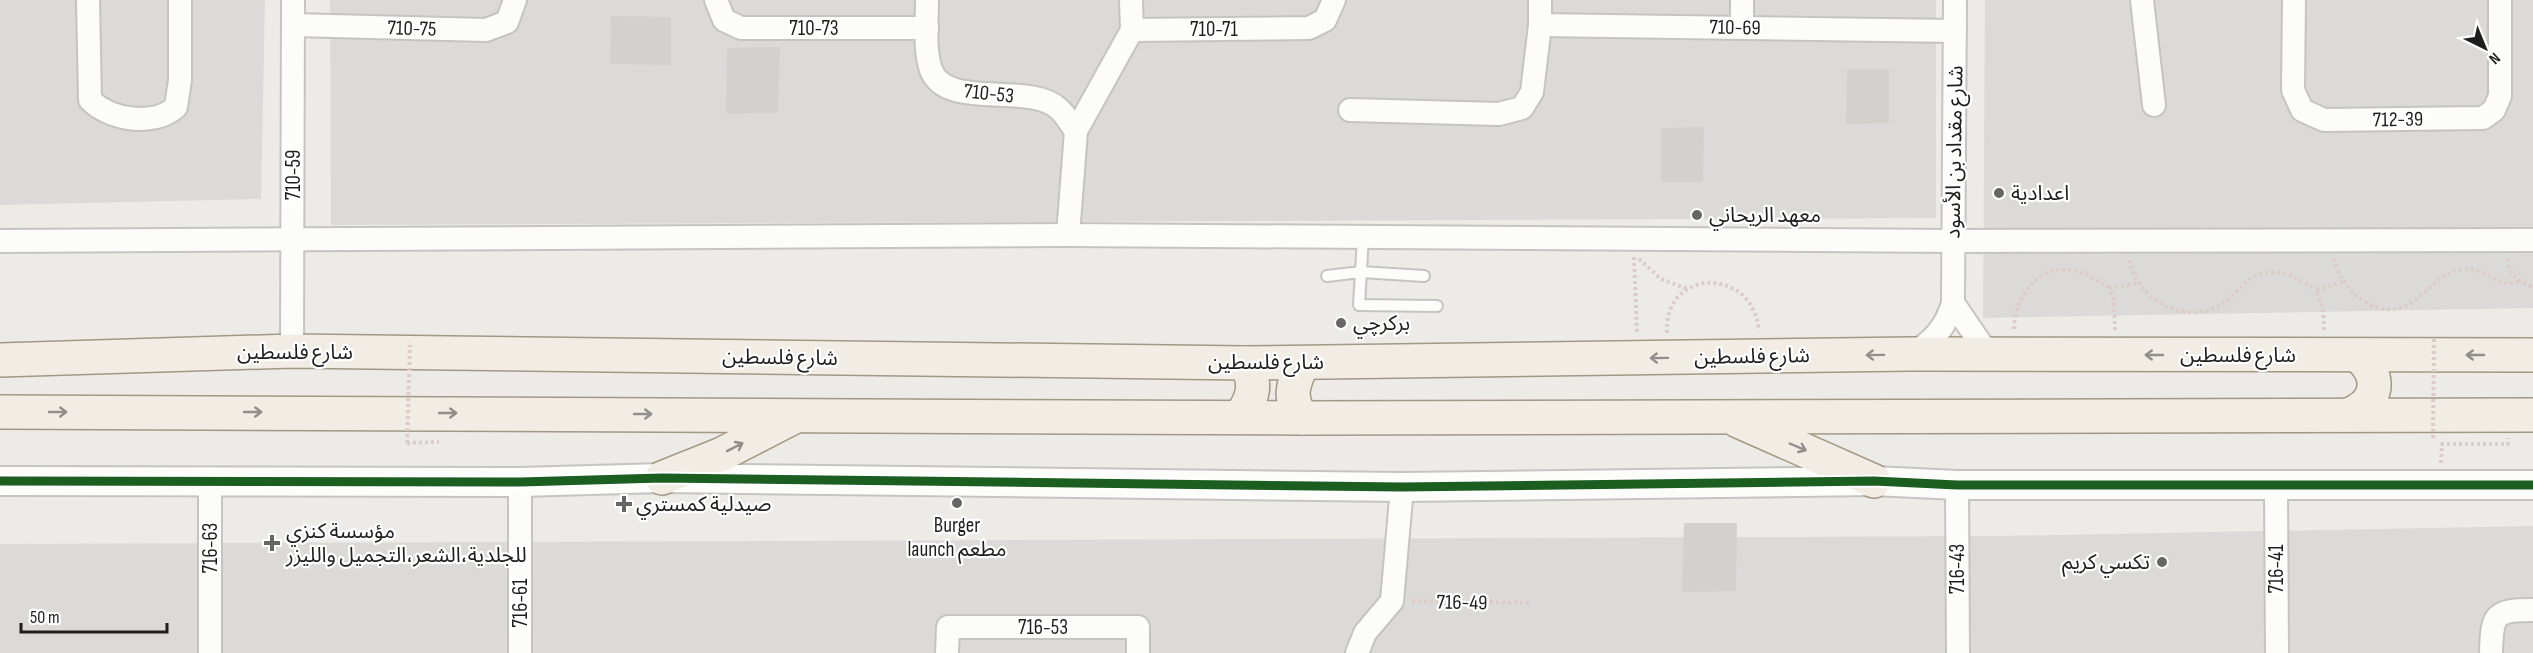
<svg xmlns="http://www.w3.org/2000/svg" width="2533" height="653" font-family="'Sofia Sans Condensed','Noto Sans Arabic',sans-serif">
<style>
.residential{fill:#dcdad8}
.building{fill:#d3d1ce}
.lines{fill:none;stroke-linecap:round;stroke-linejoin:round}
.service-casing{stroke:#c5c4c3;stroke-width:14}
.minor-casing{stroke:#c5c4c3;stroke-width:26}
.tertiary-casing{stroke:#c5c4c3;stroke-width:32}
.primary-casing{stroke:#a39883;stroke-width:36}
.path{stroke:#dbccca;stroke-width:4;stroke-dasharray:3 3;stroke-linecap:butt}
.service{stroke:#fcfcfb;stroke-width:10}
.minor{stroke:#fcfcfb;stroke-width:22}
.tertiary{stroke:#fcfcfb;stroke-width:28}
.primary{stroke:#f1ece4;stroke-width:33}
.path-bridge{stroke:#dbccca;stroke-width:4;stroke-dasharray:3 3;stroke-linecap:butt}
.cycleway-casing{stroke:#fff;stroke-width:13}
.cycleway{stroke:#1b5e20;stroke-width:9}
.oneway{stroke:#928f8b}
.poi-dot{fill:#666664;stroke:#fff;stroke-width:2}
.labels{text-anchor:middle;stroke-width:4.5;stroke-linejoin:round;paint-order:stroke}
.street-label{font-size:21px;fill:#1e1e1e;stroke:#fff}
.poi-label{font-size:21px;fill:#1e1e1e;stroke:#fff;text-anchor:start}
</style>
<rect width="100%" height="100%" fill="#edebe7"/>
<g class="residential">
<path d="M0,0h265l-4,199 -261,6z"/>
<path d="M330,0h1606v218l-1605,7z"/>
<path d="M1985,0h548v308l-550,10z"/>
<path d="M2533,526v127h-2533v-109l2000,-8z"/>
</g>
<g class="building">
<path d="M611,16l60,1v48l-61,-1z"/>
<path d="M780,47l-2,66 -52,1 1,-66z"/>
<path d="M1847,69h42v54l-43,1z"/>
<path d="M1704,127l-1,55h-42v-54z"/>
<path d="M1684,523h53l-1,68 -54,1z"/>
</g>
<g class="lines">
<defs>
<g id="service">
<path d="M1363,237l-4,68 78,1"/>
<path d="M1327,276l34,-4 63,4"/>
</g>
<g id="minor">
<path d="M88,0l2,100c20,20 64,27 86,7l4,-27v-80"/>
<path d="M716,0l8,20 17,8h186"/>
<path d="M927,0c0,21 -3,50 4,70 16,41 98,11 128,39 7,6 11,15 17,22"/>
<path d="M1131,0l1,30 177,-2 16,-8 9,-20"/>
<path d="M1540,0v25l415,6"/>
<path d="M2142,0l12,105"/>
<path d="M2294,0l-1,90 9,20 22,10 159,-2 11,-8 6,-14v-96"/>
<path d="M293,25l193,5 21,-8 8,-22"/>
<path d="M1742,27v-27"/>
<path d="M1350,110l149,4 23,-6 10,-16 8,-67"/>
<path d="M1068,235l8,-104 56,-101"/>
<path d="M0,241l1068,-6 885,6 580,-1"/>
<path d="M1953,303l28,41 15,11"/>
<path d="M292,351l1,-351"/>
<path d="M1911,354c22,-12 35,-27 42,-51l2,-303"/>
<path d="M520,482v171"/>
<path d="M1957,485l1,168"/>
<path d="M2276,485l1,168"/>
<path d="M210,653v-173"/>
<path d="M947,653l1,-26h190v26"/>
<path d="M1357,653l8,-20 27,-32 10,-114"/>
<path d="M2491,653c1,-39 3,-43 42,-43"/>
</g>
<path id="tertiary" d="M0,481l520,1 142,-4 740,9 472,-6 83,4h576"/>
<g id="primary">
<path d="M0,360l292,-9 953,12 666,-9 622,1"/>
<path d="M0,412l1303,6 1230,-3"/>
<path d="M2348,415c31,-12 35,-39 9,-60"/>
<path d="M1241,416c12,-18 17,-33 4,-53"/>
<path d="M1303,418c-16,-19 -10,-35 0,-55"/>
<path d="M1738,421l136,60"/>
<path d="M662,478l60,-24 72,-37"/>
</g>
</defs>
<use href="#service" class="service-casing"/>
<use href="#minor" class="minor-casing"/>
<use href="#tertiary" class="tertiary-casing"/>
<use href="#primary" class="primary-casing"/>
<g class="path">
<path d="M1634,257l3,76"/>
<path d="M1639,259l22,20 27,10"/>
<path d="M2333,259c10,33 46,66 81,42 17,-12 28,-30 49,-32 22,-3 37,22 56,12"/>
<path d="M2507,259c3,17 11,21 26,28"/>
<path d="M2129,260c8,40 55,66 92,45 16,-10 25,-29 44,-32 20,-4 36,8 51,17"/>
<path d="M2014,329c0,-32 26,-68 62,-58 13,3 23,11 34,17"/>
<path d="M2115,330l-1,-30 -4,-12 28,-5"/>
<path d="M2324,330l-1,-21 -7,-19 26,-8"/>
<path d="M1667,333c-4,-65 86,-68 92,-2"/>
<path d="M407,443l32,-1"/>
<path d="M2441,463l1,-19h66v-6"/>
<path d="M1412,601l120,2"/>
</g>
<use href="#service" class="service"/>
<use href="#minor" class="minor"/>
<use href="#tertiary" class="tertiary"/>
<use href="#primary" class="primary"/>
<g class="path-bridge">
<path d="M2433,438l1,-101"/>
<path d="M407,443l3,-98"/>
</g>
<defs>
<path id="cycleway" d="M0,481l520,1 142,-4 740,9 472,-6 83,4h576"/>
</defs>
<use href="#cycleway" class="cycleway-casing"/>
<use href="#cycleway" class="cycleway"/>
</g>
<defs><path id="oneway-shaft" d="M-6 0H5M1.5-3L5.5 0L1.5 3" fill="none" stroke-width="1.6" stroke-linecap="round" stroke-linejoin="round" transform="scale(1.5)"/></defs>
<g class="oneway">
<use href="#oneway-shaft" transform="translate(1875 355) rotate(179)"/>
<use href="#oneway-shaft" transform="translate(2154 355) rotate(-180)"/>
<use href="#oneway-shaft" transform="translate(2475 355) rotate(180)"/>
<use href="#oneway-shaft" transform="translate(1659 358) rotate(179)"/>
<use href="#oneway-shaft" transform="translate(58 412)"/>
<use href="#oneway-shaft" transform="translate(253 412)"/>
<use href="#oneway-shaft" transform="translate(448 413)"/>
<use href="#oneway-shaft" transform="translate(643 414)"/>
<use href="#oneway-shaft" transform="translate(735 447) rotate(-27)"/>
<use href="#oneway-shaft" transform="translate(1798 447) rotate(23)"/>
</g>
<g class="poi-dot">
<circle cx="1999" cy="193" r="6"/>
<circle cx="1697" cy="215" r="6"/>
<circle cx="1341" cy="323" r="6"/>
<circle cx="957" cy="503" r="6"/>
<path d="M621 495h6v6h6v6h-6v6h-6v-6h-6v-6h6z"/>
<path d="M269 534h6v6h6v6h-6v6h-6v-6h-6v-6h6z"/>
<circle cx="2162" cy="562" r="6"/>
</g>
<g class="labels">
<g class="street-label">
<text transform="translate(1735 27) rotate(1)" y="7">710-69</text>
<text transform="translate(412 28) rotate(2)" y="7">710-75</text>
<text x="814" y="35">710-73</text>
<text x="1214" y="36">710-71</text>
<text transform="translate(989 93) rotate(6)" y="7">710-53</text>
<text transform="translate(2398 119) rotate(-1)" y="7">712-39</text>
<text transform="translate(1954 152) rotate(-89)" y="7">شارع مقداد بن الأسود</text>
<text transform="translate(293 175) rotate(-90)" y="7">710-59</text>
<text x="295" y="359">شارع فلسطين</text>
<text x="2238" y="362">شارع فلسطين</text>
<text transform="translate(1752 356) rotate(-1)" y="7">شارع فلسطين</text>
<text transform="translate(780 357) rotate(1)" y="7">شارع فلسطين</text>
<text x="1266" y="369">شارع فلسطين</text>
<text transform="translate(210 548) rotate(-90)" y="7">716-63</text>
<text transform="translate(1957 569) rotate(-90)" y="7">716-43</text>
<text transform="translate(2276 569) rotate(-90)" y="7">716-41</text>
<text transform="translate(1462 602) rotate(1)" y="7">716-49</text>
<text transform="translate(520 603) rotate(-90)" y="7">716-61</text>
<text x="1043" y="634">716-53</text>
</g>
<g class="poi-label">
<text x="2011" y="200">اعدادية</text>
<text x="1709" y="222">معهد الريحاني</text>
<text x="1353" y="330">بركرچي</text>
<text x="636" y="511">صيدلية كمستري</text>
<text x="957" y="532" text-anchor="middle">Burger<tspan x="957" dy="24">launch مطعم</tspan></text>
<text x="286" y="538">مؤسسة كنزي<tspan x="286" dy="24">للجلدية،الشعر،التجميل والليزر</tspan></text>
<text x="2150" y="569" text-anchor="end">تكسي كريم</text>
</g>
</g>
<g transform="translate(2485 48) rotate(137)" stroke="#ffffff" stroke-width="4.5" paint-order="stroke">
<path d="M0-4.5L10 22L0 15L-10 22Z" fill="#1e1e1e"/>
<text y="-9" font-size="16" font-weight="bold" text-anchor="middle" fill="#1e1e1e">N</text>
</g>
<path d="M21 623v9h146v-9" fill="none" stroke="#1e1e1e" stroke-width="3"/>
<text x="30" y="623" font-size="18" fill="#1e1e1e" stroke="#ffffff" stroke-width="4.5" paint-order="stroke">50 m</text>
</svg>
